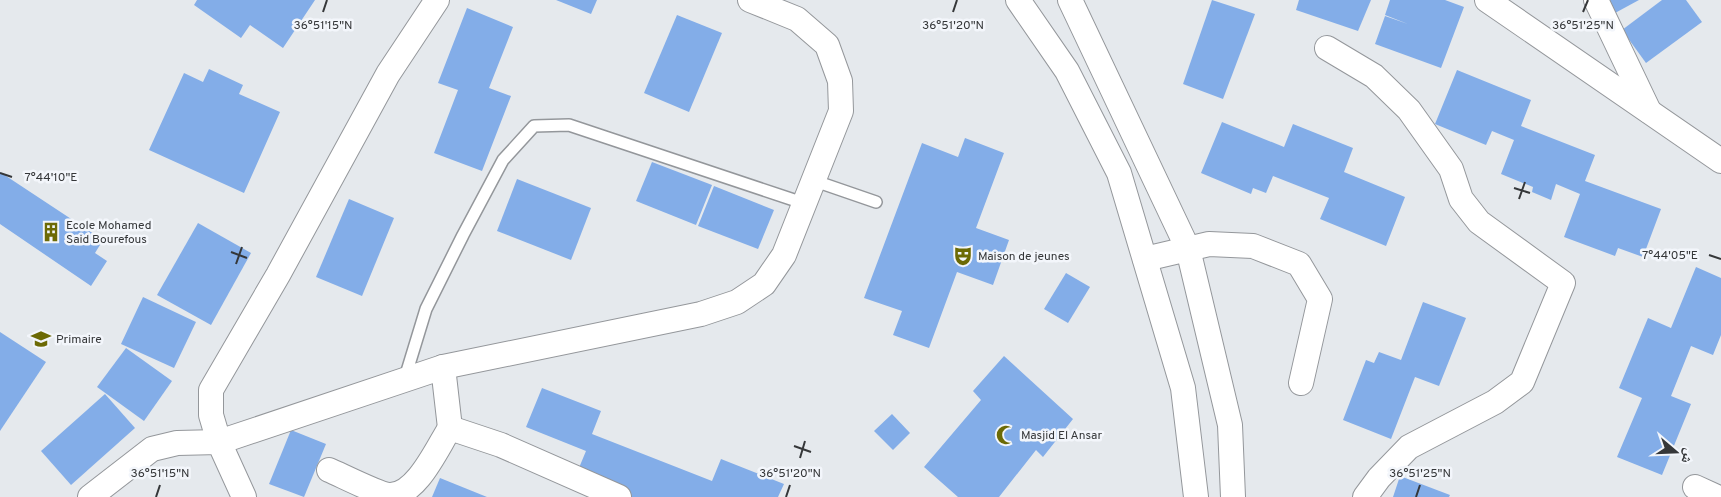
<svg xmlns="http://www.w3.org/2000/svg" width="1721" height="497" font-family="Overpass,'Noto Naskh Arabic',sans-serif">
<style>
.building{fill:#83ade8}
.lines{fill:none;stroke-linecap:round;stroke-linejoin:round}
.service-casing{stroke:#94979b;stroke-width:14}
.minor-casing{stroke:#94979b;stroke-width:26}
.service{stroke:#fff;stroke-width:11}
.minor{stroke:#fff;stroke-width:24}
.ticks{fill:none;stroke:#353739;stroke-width:2}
.labels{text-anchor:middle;stroke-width:5;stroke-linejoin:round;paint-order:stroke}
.poi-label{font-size:12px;fill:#353739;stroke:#f3f6fb;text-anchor:start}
.ticks-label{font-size:12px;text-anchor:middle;fill:#353739;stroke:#f3f6fb;stroke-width:5;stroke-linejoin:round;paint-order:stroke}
</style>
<rect width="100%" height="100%" fill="#e5e9ed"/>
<g class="building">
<path d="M197,0h118l-32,48 -33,-23 -9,13 -47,-33z"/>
<path d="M556,0h41l-6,14z"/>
<path d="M1212,0l43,14 -32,85 -40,-15z"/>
<path d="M1299,0h72l-13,31 -62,-21z"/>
<path d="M1390,0h55l19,7 -23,61 -66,-24 10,-28 23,8 -23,-9z"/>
<path d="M1608,0h31l-24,13z"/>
<path d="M1662,0h24l16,22 -56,41 -24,-33z"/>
<path d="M467,8l46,19 -24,61 22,8 -29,75 -48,-18 24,-63 -20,-7z"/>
<path d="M677,15l45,18 -33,79 -45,-19z"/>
<path d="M209,69l34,16 -4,9 41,18 -36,81 -95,-43 35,-77 19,9z"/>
<path d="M1457,70l74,30 -10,26 74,29 -10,26 76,28 -18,48 -25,-9 -3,8 -51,-19 16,-43 -24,-10 -5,16 -19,-8 1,-5 -32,-13 13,-34 -22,-9 -6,14 -51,-21z"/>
<path d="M1222,122l62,25 9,-23 60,24 -9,24 61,25 -19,49 -66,-27 9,-21 -56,-22 -7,17 -13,-5 -2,6 -50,-21z"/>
<path d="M965,138l39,15 -28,75 33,12 -16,45 -36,-13 -28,76 -36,-13 9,-24 -38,-13 58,-155 36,14z"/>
<path d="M652,162l60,23 -16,40 -60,-24z"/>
<path d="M0,172l103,68 -8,13 12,8 -16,25 -91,-62z"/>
<path d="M517,179l74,29 -20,52 -74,-29z"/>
<path d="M714,186l60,24 -16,39 -60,-23z"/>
<path d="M349,199l45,19 -32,78 -46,-19z"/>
<path d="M198,223l53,30 -40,72 -54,-30z"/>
<path d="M1696,267l25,11v57l-8,20 -22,-9 -20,50 20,8 -29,71 -45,-18 25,-59 -23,-10 29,-70 23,10z"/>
<path d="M1066,273l24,14 -22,36 -24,-14z"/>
<path d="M143,297l53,25 -22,46 -53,-24z"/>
<path d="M1423,302l43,16 -27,68 -24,-9 -24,62 -48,-19 23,-60 8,3 5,-11 22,8z"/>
<path d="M0,332l46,30 -46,69z"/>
<path d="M126,348l46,33 -28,40 -47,-34z"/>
<path d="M1004,356l69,63 -30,38 -7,-7 -37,47h-41l-34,-30 57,-67 -8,-9z"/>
<path d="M542,388l59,23 -9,23 120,47 9,-22 63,25 -6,13h-146l-56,-22 10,-24 -60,-24z"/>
<path d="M105,394l30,34 -64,57 -30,-34z"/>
<path d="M892,414l18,19 -17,17 -19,-19z"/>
<path d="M291,430l35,14 -22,53 -35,-13z"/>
<path d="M1400,476l50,19 -1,2h-56z"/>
<path d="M440,478l47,19h-55z"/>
</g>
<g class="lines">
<defs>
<g id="service">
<path d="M815,181l61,21"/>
<path d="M404,381l22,-72 37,-74 40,-75 31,-34 35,-1 237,79"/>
</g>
<g id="minor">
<path d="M437,0l-49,74 -110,201 -67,115v25l8,27 224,-75 258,-53 36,-12 27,-18 20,-29 57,-144 -1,-30 -13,-36 -30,-26 -47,-19"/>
<path d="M1018,0l49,71 52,102 64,215 13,109"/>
<path d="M1070,0l118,249 42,176 3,72"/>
<path d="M1487,0l234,161"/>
<path d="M1596,0l53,111"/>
<path d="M1327,48l47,28 35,34 42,59 10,30 18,23 84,61 -41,99 -27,20 -86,45 -30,31 -14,19"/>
<path d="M1145,259l64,-15 44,2 46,18 21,35 -19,84"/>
<path d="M443,367l7,61 51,17 118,52"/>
<path d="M329,470c12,5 51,25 61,25 27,0 47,-47 60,-67"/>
<path d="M1695,487l22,10"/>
<path d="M90,497l62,-48 25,-6 42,-1 25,55"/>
</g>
</defs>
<use href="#service" class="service-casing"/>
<use href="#minor" class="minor-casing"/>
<use href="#service" class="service"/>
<use href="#minor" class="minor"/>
</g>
<path class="ticks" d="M323,12l4,-12M953,12l4,-12M1583,12l5,-12M0,173l12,4M1514,188l16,5M1519,199l6,-17M231,252l16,6M1709,255l12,4M236,264l6,-17M794,446l17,6M800,458l5,-17M156,497l4,-12M786,497l4,-12M1416,497l4,-12"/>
<defs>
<symbol id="building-bare" viewBox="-9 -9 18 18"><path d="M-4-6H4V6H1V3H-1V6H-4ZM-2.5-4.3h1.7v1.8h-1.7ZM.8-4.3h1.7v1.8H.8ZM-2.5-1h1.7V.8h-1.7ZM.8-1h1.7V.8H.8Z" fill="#6c6a05" stroke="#f3f6fb" stroke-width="2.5" paint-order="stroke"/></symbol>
<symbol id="theatre-bare" viewBox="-9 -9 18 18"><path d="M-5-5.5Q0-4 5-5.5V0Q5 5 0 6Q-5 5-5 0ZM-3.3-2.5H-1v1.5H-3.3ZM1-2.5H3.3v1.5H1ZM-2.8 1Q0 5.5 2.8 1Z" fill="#6c6a05" stroke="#f3f6fb" stroke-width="2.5" paint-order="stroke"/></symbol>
<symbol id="school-bare" viewBox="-9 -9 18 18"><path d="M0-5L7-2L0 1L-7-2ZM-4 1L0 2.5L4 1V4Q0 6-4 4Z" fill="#6c6a05" stroke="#f3f6fb" stroke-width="2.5" paint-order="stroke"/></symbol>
<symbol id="mosque-bare" viewBox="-9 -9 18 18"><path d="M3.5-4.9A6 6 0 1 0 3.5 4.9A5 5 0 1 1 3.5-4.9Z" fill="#6c6a05" stroke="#f3f6fb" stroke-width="2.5" paint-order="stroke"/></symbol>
</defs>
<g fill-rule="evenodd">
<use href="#building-bare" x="37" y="218" width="28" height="28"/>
<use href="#theatre-bare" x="949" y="242" width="28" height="28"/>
<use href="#school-bare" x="27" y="325" width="28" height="28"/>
<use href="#mosque-bare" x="992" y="421" width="28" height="28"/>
</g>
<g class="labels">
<g class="poi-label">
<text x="66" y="229">Ecole Mohamed<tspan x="66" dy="14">Said Bourefous</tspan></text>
<text x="978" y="260">Maison de jeunes</text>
<text x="56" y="343">Primaire</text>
<text x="1021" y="439">Masjid El Ansar</text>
</g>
</g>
<g class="ticks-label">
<text x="323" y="29">36°51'15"N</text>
<text x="953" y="29">36°51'20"N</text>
<text x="1583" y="29">36°51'25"N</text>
<text x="51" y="181">7°44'10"E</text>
<text x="1670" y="259">7°44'05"E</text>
<text x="160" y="477">36°51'15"N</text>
<text x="790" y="477">36°51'20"N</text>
<text x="1420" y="477">36°51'25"N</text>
</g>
<g transform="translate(1676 452) rotate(109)" stroke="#f3f6fb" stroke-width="4" paint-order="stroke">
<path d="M0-4L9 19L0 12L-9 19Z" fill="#353739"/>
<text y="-8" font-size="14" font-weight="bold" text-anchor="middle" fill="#353739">ش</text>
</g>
</svg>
